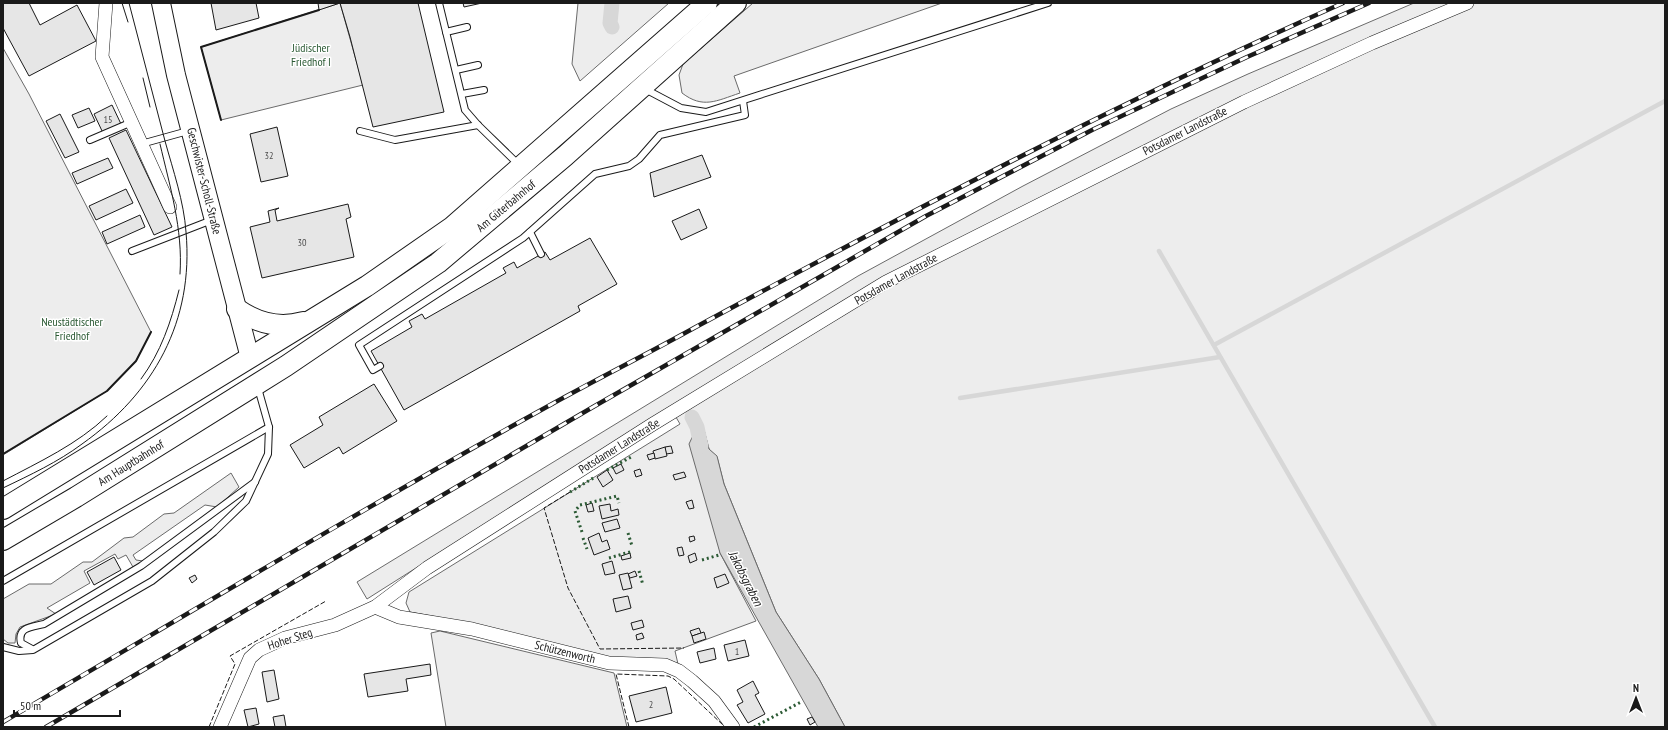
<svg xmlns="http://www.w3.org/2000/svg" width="1668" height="730" font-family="'PT Sans Narrow',sans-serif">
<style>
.green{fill:#ededed;stroke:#6a6a6a}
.water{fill:#d7d7d7;stroke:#6a6a6a}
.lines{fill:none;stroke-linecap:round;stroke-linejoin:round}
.stream{stroke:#d7d7d7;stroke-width:4.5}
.canal{stroke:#d7d7d7;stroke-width:15}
.building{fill:#e6e6e6;stroke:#1a1a1a}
.lane-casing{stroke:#1a1a1a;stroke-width:8}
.street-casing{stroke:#1a1a1a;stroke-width:14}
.secondary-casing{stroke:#1a1a1a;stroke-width:20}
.primary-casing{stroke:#1a1a1a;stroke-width:22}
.lane{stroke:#fff;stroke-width:6}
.street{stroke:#fff;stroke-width:13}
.secondary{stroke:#fff;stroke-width:18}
.primary{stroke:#fff;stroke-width:20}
.tram{stroke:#1a1a1a;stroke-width:1}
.rail-casing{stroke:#1a1a1a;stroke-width:4.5}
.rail{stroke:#fff;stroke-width:3;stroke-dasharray:9;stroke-linecap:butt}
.hedge{stroke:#2b5a34;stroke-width:3;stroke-dasharray:2 3;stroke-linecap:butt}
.fence{stroke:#1a1a1a;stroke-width:1;stroke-dasharray:5 2;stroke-linecap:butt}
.wall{stroke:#1a1a1a;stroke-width:2}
.labels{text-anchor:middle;stroke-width:3;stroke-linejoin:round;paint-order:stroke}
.number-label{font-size:10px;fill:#4d4d4d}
.park-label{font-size:12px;fill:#2b5a34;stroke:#fff}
.street-label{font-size:12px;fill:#1a1a1a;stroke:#fff}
.water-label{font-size:13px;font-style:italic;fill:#1a1a1a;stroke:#fff}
</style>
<rect width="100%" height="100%" fill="#fff"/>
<g class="green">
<path d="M340,3l23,82 -142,35 -20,-73z"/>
<path d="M578,3h30l2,19 8,-19h51l-89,78 -8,-17z"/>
<path d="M753,3h189l-208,73 6,17c-24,8 -37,16 -58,0l-3,-18 4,-11z"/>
<path d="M1414,3h251v724h-820l-26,-48 -43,-67 -52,-128 -7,-27 -8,-8 -5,-19 16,123 36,68 -81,30 3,13 -72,-4 -132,-36 -64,-12 -4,-9 3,-11 271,-168 -10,-17 -303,192 -10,-17 501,-306 165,-90 148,-77 77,-35z"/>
<path d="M3,48l26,46 122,238 -15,29 -29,30 -104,64z"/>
<path d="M231,473l8,14 -22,20 -12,-2 -72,50 3,5 7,1 -10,6 -7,-12 -8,4 -3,-5 -31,17 6,12 -43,25 9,6 -36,13 -4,7 -1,9h-7l-5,-4v-40l26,-15h22l32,-22h9l32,-24 9,-1 31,-23 10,-1z"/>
<path d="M440,631l174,42 13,54h-181l-15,-94z"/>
</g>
<g class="water">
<path d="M608,3h10l-8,20z"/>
<path d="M697,427l7,3 5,19 8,7 7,28 52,128 43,67 26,48h-27l-98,-174 -31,-109z"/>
</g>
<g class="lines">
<g class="stream">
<path d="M1159,251l276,476"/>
<path d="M1214,345l451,-244"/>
<path d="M960,398l260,-41"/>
</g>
<g class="canal">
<path d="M612,27l-2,-4 2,-20"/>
<path d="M692,417l5,10 4,19"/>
</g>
</g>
<g class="building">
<path d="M3,3h26l11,22 37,-20 19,36 -67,35 -26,-48z"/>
<path d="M211,3h45l3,15 -43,12z"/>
<path d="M318,3h100l26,109 -71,15 -23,-90 -10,-34 -21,7z"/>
<path d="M463,3h19l-18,4z"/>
<path d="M112,105l9,19 -18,9 -9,-19z"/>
<path d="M89,108l6,13 -17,7 -6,-13z"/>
<path d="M60,114l19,38 -14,6 -19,-37z"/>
<path d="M277,127l11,49 -27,6 -11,-48z"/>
<path d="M126,130l46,97 -18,8 -45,-97z"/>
<path d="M702,155l9,22 -57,20 -4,-24z"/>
<path d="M108,158l5,10 -36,16 -5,-11z"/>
<path d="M126,189l7,14 -37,17 -7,-14z"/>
<path d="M348,204l3,13 -5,2 8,38 -92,21 -12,-51 20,-5 -2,-11 11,-3 -4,2 2,11z"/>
<path d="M699,209l8,19 -26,12 -9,-19z"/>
<path d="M140,215l5,12 -38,17 -5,-12z"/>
<path d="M590,238l27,46 -39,22 2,5 -176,99 -33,-59 41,-24 -3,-6 13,-7 3,5 81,-46 -3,-5 11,-6 3,6 28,-16 5,8z"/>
<path d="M374,384l23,37 -54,33 -4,-7 -35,21 -14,-23 33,-20 -4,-8z"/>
<path d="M671,446l2,7 -7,1 -1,-7z"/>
<path d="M665,447l2,9 -12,3 -2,-8z"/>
<path d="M654,453l1,5 -6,2 -2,-5z"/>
<path d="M621,464l3,6 -8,4 -3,-6z"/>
<path d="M640,469l2,6 -6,2 -2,-6z"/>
<path d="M607,470l6,10 -10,7 -6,-10z"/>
<path d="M684,472l2,5 -11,3 -2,-5z"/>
<path d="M692,500l2,8 -5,1 -3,-7z"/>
<path d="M592,503l2,8 -6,1 -2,-7z"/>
<path d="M610,504l1,7 7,-2 1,6 -17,4 -3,-13z"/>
<path d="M617,519l3,9 -15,4 -3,-9z"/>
<path d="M599,533l3,9 5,-2 3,9 -16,6 -6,-17z"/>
<path d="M694,536l1,4 -5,2 -1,-5z"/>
<path d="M682,547l2,8 -5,1 -2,-8z"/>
<path d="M630,553l1,5 -9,2 -1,-4z"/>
<path d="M695,553l2,7 -7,3 -2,-7z"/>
<path d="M114,557l7,13 -27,15 -7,-13z"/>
<path d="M612,561l3,12 -10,2 -3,-11z"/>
<path d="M635,571l2,5 -7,2 -2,-4z"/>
<path d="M628,573l4,15 -9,2 -4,-15z"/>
<path d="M725,574l4,9 -12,5 -3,-10z"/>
<path d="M195,575l2,4 -5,4 -3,-5z"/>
<path d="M628,596l3,12 -15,4 -3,-13z"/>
<path d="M642,620l2,7 -11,3 -2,-7z"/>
<path d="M699,628l2,5 -9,3 -2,-5z"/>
<path d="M704,632l2,7 -12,4 -2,-7z"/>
<path d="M642,633l2,5 -7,2 -1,-5z"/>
<path d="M745,640l4,16 -21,5 -4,-16z"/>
<path d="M714,648l2,11 -16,4 -3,-11z"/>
<path d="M430,664l1,11 -25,4 2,12 -40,6 -4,-23z"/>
<path d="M274,670l5,29 -12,3 -5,-30z"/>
<path d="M753,681l6,12 -4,2 10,19 -17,9 -11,-18 6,-3 -6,-12z"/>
<path d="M666,687l6,26 -36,9 -7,-26z"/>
<path d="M256,708l3,16 -11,3 -4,-17z"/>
<path d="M284,715l2,12h-11l-2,-10z"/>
<path d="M812,717l3,5 -5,3 -3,-6z"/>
</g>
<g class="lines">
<defs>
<g id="lane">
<path d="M439,3l26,107 13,15 40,39"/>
<path d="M446,32l21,-5"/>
<path d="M456,70l22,-5"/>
<path d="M645,89l36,19 25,4 342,-109"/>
<path d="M462,94l22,-4"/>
<path d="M360,131l35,9 83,-15"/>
<path d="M90,140l42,-18"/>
<path d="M141,144l47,-13"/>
<path d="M530,232l11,22"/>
<path d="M132,251l80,-31"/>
<path d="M380,366l-7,4 -14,-25 164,-107 72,-64 34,-8 10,-7 21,-24 85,-20 -2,-14"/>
<path d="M3,581l266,-154"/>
<path d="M3,647l16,4 14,-1 119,-69 62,-49 32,-31 22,-47 1,-27 -11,-39"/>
<path d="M32,649l-11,-6c-4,-16 11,-16 23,-19l97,-58 114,-84"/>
</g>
<g id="street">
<path d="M106,3l-4,54 68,150"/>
<path d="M375,607l24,10 73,12 137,34 56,2 14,6 13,10 22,20 19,26"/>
<path d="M220,727l30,-69 9,-8 26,-12 50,-13 40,-18 52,-39 226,-144 233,-142 358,-180 128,-59 95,-40"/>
</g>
<path id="secondary" d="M161,3l15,72 74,283"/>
<g id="primary">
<path d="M237,309c20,14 42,20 66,13"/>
<path d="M3,509l364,-223 85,-59 255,-224"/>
<path d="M3,540l73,-43 210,-131 152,-103 127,-107 171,-153"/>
</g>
</defs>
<use href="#lane" class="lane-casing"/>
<use href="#street" class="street-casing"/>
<use href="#secondary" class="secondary-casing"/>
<use href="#primary" class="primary-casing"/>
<use href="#lane" class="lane"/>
<use href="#street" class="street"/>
<use href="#secondary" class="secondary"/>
<use href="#primary" class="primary"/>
<g class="tram">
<path d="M122,3l6,19"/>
<path d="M143,78l7,29"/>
<path d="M160,144c10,43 23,85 20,130"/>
<path d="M141,379c20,-27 30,-57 38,-89"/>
<path d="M3,481c36,-19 75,-37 104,-65"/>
<path d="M3,488c27,-13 55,-26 79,-44 72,-51 112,-123 104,-212 -2,-30 -13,-62 -21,-91 -12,-46 -24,-92 -36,-138"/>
</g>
<defs>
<g id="rail">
<path d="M3,722c183,-107 364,-216 549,-318 47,-26 95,-50 142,-76 213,-115 428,-227 649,-325"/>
<path d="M46,727l547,-320 333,-191 168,-87 153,-72 122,-54"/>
</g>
</defs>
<use href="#rail" class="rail-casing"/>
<use href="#rail" class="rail"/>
<g class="hedge">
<path d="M607,470l26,-14"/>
<path d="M570,492l25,-15"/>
<path d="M582,532l-7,-21 5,-6 37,-9 2,7"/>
<path d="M628,533l4,13"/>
<path d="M583,538l4,11"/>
<path d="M609,558l24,-7"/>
<path d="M702,560l17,-5"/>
<path d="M639,571l4,14"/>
<path d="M754,727l47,-25"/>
</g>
<g class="fence">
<path d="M570,492l-26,16 24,80 32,61 84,-1"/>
<path d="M209,727l26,-63 -5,-8 96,-55"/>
<path d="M629,727l-13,-53 52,2 6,3 49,46v2"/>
</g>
<g class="wall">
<path d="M221,120l-20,-73 118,-37"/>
<path d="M3,454l104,-63 29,-30 15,-29"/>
</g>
</g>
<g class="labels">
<g class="number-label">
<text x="108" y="123">15</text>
<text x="269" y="159">32</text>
<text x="302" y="246">30</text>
<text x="737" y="655">1</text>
<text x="651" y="708">2</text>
</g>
<g class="park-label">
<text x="311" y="52">Jüdischer<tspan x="311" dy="14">Friedhof I</tspan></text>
<text x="72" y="326">Neustädtischer<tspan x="72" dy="14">Friedhof</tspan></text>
</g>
<g class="street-label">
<text transform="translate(1185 131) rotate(-27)" y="4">Potsdamer Landstraße</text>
<text transform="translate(204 181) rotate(76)" y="4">Geschwister-Scholl-Straße</text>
<text transform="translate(506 206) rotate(-40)" y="4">Am Güterbahnhof</text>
<text transform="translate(896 279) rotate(-29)" y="4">Potsdamer Landstraße</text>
<text transform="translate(619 446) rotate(-32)" y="4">Potsdamer Landstraße</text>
<text transform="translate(131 463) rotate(-32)" y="4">Am Hauptbahnhof</text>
<text transform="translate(290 639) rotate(-18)" y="4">Hoher Steg</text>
<text transform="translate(565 652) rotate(14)" y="4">Schützenworth</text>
</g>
<g class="water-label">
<text transform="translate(746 578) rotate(63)" y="5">Jakobsgraben</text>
</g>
</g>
<rect width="1668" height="730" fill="none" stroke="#1a1a1a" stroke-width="8"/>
<g transform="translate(1636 698)" stroke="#ffffff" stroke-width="3" paint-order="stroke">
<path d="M0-3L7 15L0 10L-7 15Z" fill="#1a1a1a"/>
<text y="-6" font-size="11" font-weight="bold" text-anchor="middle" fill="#1a1a1a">N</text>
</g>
<path d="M14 710v6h106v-6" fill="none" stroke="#1a1a1a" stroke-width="2"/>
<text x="20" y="710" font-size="12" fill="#1a1a1a" stroke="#ffffff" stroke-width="3" paint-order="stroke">50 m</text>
</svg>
